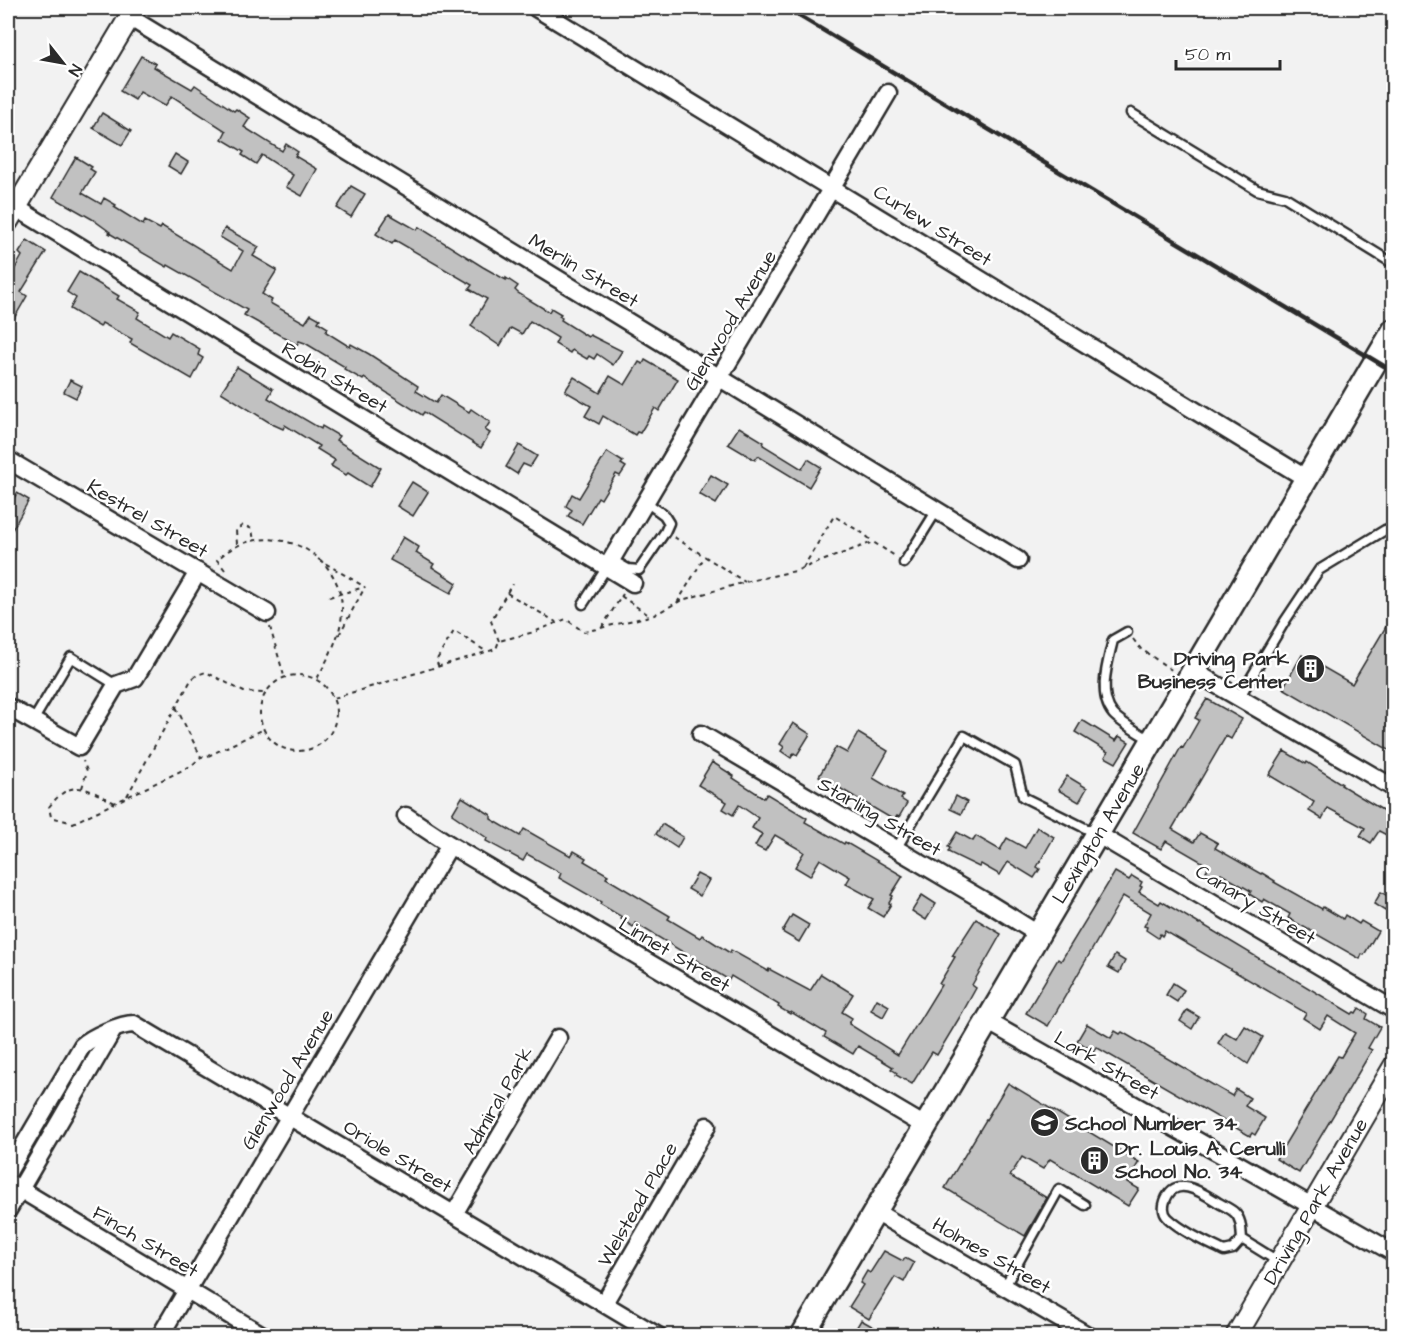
<svg xmlns="http://www.w3.org/2000/svg" width="1401" height="1343" font-family="'Architects Daughter',sans-serif">
<style>
.building{fill:#c1c1c1;stroke:#2b2b2b;stroke-width:1.5}
.lines{fill:none;stroke-linecap:round;stroke-linejoin:round}
.service-casing{stroke:#2b2b2b;stroke-width:13}
.minor-casing{stroke:#2b2b2b;stroke-width:21}
.tertiary-casing{stroke:#2b2b2b;stroke-width:24}
.secondary-casing{stroke:#2b2b2b;stroke-width:27}
.path{stroke:#2b2b2b;stroke-width:2;stroke-dasharray:4.5 4.5;stroke-linecap:butt}
.service{stroke:#fff;stroke-width:8}
.minor{stroke:#fff;stroke-width:16}
.tertiary{stroke:#fff;stroke-width:20}
.secondary{stroke:#fff;stroke-width:22}
.rail{stroke:#2b2b2b;stroke-width:4.5}
.labels{text-anchor:middle;stroke-width:5;stroke-linejoin:round;paint-order:stroke}
.street-label{font-size:20px;fill:#2b2b2b;stroke:#fff}
.poi-label{font-size:20px;font-weight:bold;fill:#2b2b2b;stroke:#fff;text-anchor:start}
</style>
<rect width="100%" height="100%" fill="#f2f2f2"/>
<filter id="ink" filterUnits="userSpaceOnUse"><feTurbulence type="fractalNoise" baseFrequency=".0167" numOctaves="2"/><feDisplacementMap in="SourceGraphic" scale="12" xChannelSelector="R" yChannelSelector="G"/><feConvolveMatrix kernelMatrix="1 2 1 2 8 2 1 2 1" color-interpolation-filters="sRGB"/></filter>
<g filter="url(#ink)">
<g class="building">
<path d="M141,56l15,8 -2,3 38,22 3,-4 39,26 2,-2 14,9 -6,9 38,24 4,-7 12,8 -3,4 22,13 -15,27 -16,-9 7,-12 -31,-20 -6,9 -14,-9 2,-3 -22,-13 4,-8 -54,-35 -7,10 -25,-14 -5,8 -15,-9z"/>
<path d="M102,113l29,18 -9,14 -29,-17z"/>
<path d="M175,154l13,8 -7,12 -13,-8z"/>
<path d="M76,157l16,10 -2,2 5,3 -13,21 19,11 3,-6 12,7 -2,2 29,18 2,-4 15,8 2,-3 71,43 10,-18 -23,-14 5,-9 34,19 -6,9 24,14 -15,24 10,6 -2,3 35,20 6,-9 9,5 -2,3 10,6 -2,4 24,15 1,-3 18,10 49,32 -2,5 20,12 5,-8 28,17 2,-3 19,13 -5,8 5,3 -9,15 -57,-36 -2,3 -58,-37 -1,2 -19,-11 1,-2 -40,-24 -6,-2 -2,4 -42,-24 -11,-6 3,-5 -79,-45 -1,2 -58,-34 1,-1 -18,-13 -39,-22z"/>
<path d="M351,186l14,8 -14,23 -14,-9z"/>
<path d="M389,214l28,16 2,-3 64,40 23,13v-2l12,8 -3,4 3,3 28,17 3,2 2,-4 10,6 -2,2 3,2 -1,2 27,17 2,-2 32,16 -9,14 -16,-11 -3,5 -5,-3 -2,3 -15,-9 -2,3 -15,-9 3,-6 -28,-17 -8,13 -11,-6 -11,18 -29,-20 16,-27 -18,-10 3,-4 -77,-45 -3,4 -16,-10z"/>
<path d="M27,240l19,12 -25,40 6,4 -19,33v-48l14,-25 -3,-3z"/>
<path d="M79,272l40,24 -2,3 23,13 -3,6 31,19 3,-5 29,17 -2,6 5,3 -11,21 -62,-36 2,-4 -30,-16 -2,4 -30,-18 6,-11 -9,-6z"/>
<path d="M645,360l33,19 -19,32 -4,-3 -15,25 -3,-1 -2,3 -32,-19 -4,8 -14,-8 6,-10 -26,-15 9,-14 26,16 10,-17 15,9 14,-23 4,2z"/>
<path d="M237,367l36,22 -5,9 53,31 1,-3 17,10 -3,4 45,28 -11,19 -22,-14 -2,2 -15,-9 4,-6 -18,-11 2,-3 -34,-21 -2,4 -11,-5 -51,-32z"/>
<path d="M70,380l12,6 -6,12 -12,-6z"/>
<path d="M739,427l25,15 -1,3 39,24 6,-10 13,8 -12,20 -51,-31 -3,4 -27,-16z"/>
<path d="M519,445l18,11 -7,11 -7,-3 -6,10 -11,-7z"/>
<path d="M607,452l16,10 -2,2 5,3 -6,9 -4,-2 -15,25 -3,-2 -16,27 -14,-8 4,-6 -6,-4 6,-12 7,4z"/>
<path d="M711,475l17,10 -12,19 -17,-10z"/>
<path d="M412,482l16,10 -15,24 -16,-10z"/>
<path d="M17,493l12,7 -21,37v-29z"/>
<path d="M403,537l16,10 -3,6 18,11 -2,3 25,16 -6,10 -61,-33z"/>
<path d="M1394,613v140l-111,-65 19,-33 50,29z"/>
<path d="M1207,699l35,20 -11,20 -5,-3 -54,93 22,13 6,-9 18,10 -3,5 46,26 1,-1 13,8 -1,1 48,27 1,-2 20,12 2,-4 14,9 2,-3 17,10 -14,24 -2,-1 -2,5 -72,-41 2,-4 -26,-15 -2,3 -13,-8 2,-3 -30,-17 -3,4 -12,-7 3,-5 -43,-25 -5,8 -28,-16 48,-86 2,1 16,-28 -4,-2z"/>
<path d="M1082,720l34,21 3,-5 10,6 -13,21 -11,-6 3,-5 -33,-20z"/>
<path d="M793,723l17,11 -13,21 -3,-2 -3,5 -10,-7 3,-4 -4,-3z"/>
<path d="M858,733l30,18 -15,27 30,18 -2,3 6,4 -8,14 -2,-1 -3,4 -75,-44 17,-29 11,6z"/>
<path d="M1284,751l22,13 1,-2 35,22 -1,1 53,32v22l-15,-8 -8,12 -11,-7 5,-8 -37,-20 -6,11 -13,-8 5,-9 -45,-27z"/>
<path d="M712,762l22,14 -1,2 31,20 3,-4 40,24 -2,4 39,22 1,-2 58,34 -12,19 2,1 -4,7 2,1 -8,13 -15,-9 6,-9 -28,-15 4,-7 -30,-18 -10,17 -15,-9 9,-15 -29,-17 -10,16 -10,-5 7,-12 -10,-6 6,-10 -19,-13 -6,10 -10,-6 4,-7 -29,-17z"/>
<path d="M1067,776l20,12 -8,14 -21,-12z"/>
<path d="M956,796l11,6 -6,12 -11,-5z"/>
<path d="M462,797l29,18v4l29,17 4,-7 47,27 3,-5 12,7 -2,3 24,14 -2,3 64,38 -2,3 32,19 2,-3 28,18 1,-3 37,21 1,-2 41,22 11,-17 11,7 21,13 -11,18 10,6 -3,6 49,31 43,-70 -2,-1 16,-27 -3,-1 24,-37 25,15 -29,51 4,3 -15,27 -24,40 -5,-3 -20,32 -16,-9 1,-2 -6,-4 2,-2 -35,-21 -5,8 -29,-17 2,-4 -35,-21 -1,2 -12,-7 1,-2 -48,-29 -2,4 -94,-57 -2,4 -12,-8 1,-2 -22,-13 1,-2 -42,-24 2,-5 -34,-19 -4,7 -37,-20 1,-3 -35,-24z"/>
<path d="M662,824l21,13 -6,11 -21,-14z"/>
<path d="M1037,827l17,10 -17,30 3,2 -6,9 -26,-16 -8,13 -19,-11 -2,3 -31,-15 2,-4 -2,-1 9,-15 16,9 3,-5 24,14 7,-12 18,10z"/>
<path d="M1115,872l14,8 3,-4 10,6 -2,4 2,1 -3,5 20,12 2,-3 38,23 1,-1 152,91 2,-2 2,1 3,-5 9,6 -2,5 14,8 -12,21 4,2 -73,123 -23,-14 62,-103 3,1 14,-24 -27,-17 -8,13 -17,-11 3,-5 -141,-82 -3,5 -2,-2 -2,4 -12,-8 1,-3 -3,-1 7,-13 -28,-17 -75,130 -22,-13 32,-54 3,2z"/>
<path d="M697,874l12,6 -9,16 -12,-7z"/>
<path d="M1381,892l12,7 -8,12 -11,-7z"/>
<path d="M922,895l14,9 -10,16 -14,-9z"/>
<path d="M792,915l17,10 -10,17 -17,-10z"/>
<path d="M1115,955l10,6 -6,12 -11,-6z"/>
<path d="M1173,983l11,7 -7,12 -11,-7z"/>
<path d="M877,999l12,7 -6,11 -12,-7z"/>
<path d="M1187,1010l12,7 -7,12 -12,-8z"/>
<path d="M1087,1024l24,14 4,-7 5,3 2,-2 110,64 4,-7 14,9 -5,8 20,12 -10,17 -3,-2 -2,3 -154,-89 -2,4 -17,-10z"/>
<path d="M1245,1026l18,11 -15,27 -30,-21 7,-11 12,7z"/>
<path d="M1008,1083l131,79 -12,20 12,7 -11,17 -78,-47 -7,10 -21,-12 -12,19 37,22 -22,38 -80,-48z"/>
<path d="M884,1251l19,10 2,-3 9,5 -10,19 -9,-5 -26,42 -20,-12 14,-22 -3,-2 7,-12 3,2z"/>
<path d="M861,1320l27,15h-36z"/>
</g>
<g class="lines">
<defs>
<g id="service">
<path d="M1131,113l126,77 28,7 109,67"/>
<path d="M612,560l16,9 11,1 26,-38 4,-9 -5,-8 -18,-13"/>
<path d="M904,563l33,-53"/>
<path d="M583,604l24,-37"/>
<path d="M1127,632l-14,8c-5,22 -16,54 0,74 8,9 28,20 39,27"/>
<path d="M1239,698l46,-77 34,-51 66,-40 9,-3"/>
<path d="M33,721l38,-64 45,28"/>
<path d="M896,849l68,-113 51,29 8,32 74,37"/>
<path d="M1242,1239l-9,10 -9,2c-18,-9 -41,-19 -56,-33 -5,-5 -5,-11 -3,-17 10,-28 38,-8 54,2 5,3 12,6 16,10 7,7 6,17 7,26l37,23"/>
<path d="M1005,1286l54,-97 26,16"/>
</g>
<g id="minor">
<path d="M536,8l771,471"/>
<path d="M129,17l889,543"/>
<path d="M15,207l618,376"/>
<path d="M8,460l259,153"/>
<path d="M607,567l281,-474"/>
<path d="M1193,671l201,117"/>
<path d="M8,707l71,40 37,-62 19,-7 63,-106"/>
<path d="M701,734l287,169 50,31"/>
<path d="M406,816l44,29 475,281"/>
<path d="M1097,834l297,176"/>
<path d="M987,1021l407,232"/>
<path d="M8,1172l74,-126c9,-9 39,-22 52,-22l524,312"/>
<path d="M8,1182l256,154"/>
<path d="M8,1210l105,-180"/>
<path d="M874,1211l215,125"/>
<path d="M454,1214l104,-176"/>
<path d="M604,1303l103,-177"/>
<path d="M160,1336l290,-491"/>
</g>
<g id="tertiary">
<path d="M8,221l127,-213"/>
<path d="M1236,1336l158,-270"/>
</g>
<path id="secondary" d="M802,1336l592,-1006"/>
</defs>
<use href="#service" class="service-casing"/>
<use href="#minor" class="minor-casing"/>
<use href="#tertiary" class="tertiary-casing"/>
<use href="#secondary" class="secondary-casing"/>
<g class="path">
<path d="M674,537l71,45"/>
<path d="M237,544l-1,-14 7,-5 9,4 2,12"/>
<path d="M318,559l47,28"/>
<path d="M803,568l31,-52 30,18 9,8"/>
<path d="M225,570l-8,-10c43,-43 121,-15 125,46 1,27 -13,50 -25,73"/>
<path d="M507,593l49,29"/>
<path d="M621,596l29,20"/>
<path d="M329,597l36,-10"/>
<path d="M677,603l28,-47"/>
<path d="M270,627l14,49"/>
<path d="M602,627l21,-33"/>
<path d="M339,635l26,-48"/>
<path d="M1133,639l8,10 32,22"/>
<path d="M499,641l-8,-20 21,-37"/>
<path d="M439,667l-3,-6 18,-30 33,21"/>
<circle cx="298" cy="713" r="38"/>
<path d="M334,698l162,-49 3,-8 35,-9 32,-13 18,13 70,-17 28,-15 63,-18 50,-11 78,-29 22,14"/>
<path d="M176,707l25,50 7,-1 54,-26"/>
<path d="M82,788l5,-17 -4,-10"/>
<path d="M127,796l64,-116 6,-5 9,-3 38,20 21,1"/>
<path d="M115,803c-29,-15 -43,-26 -66,4l2,10 22,6 118,-57 10,-9"/>
</g>
<use href="#service" class="service"/>
<use href="#minor" class="minor"/>
<use href="#tertiary" class="tertiary"/>
<use href="#secondary" class="secondary"/>
<path class="rail" d="M786,8l608,364"/>
</g>
</g>
<defs>
<symbol id="building-disc" viewBox="-11 -11 22 22"><circle r="9.5" fill="#2b2b2b" stroke="#fff"/><path d="M-4-6H4V6H1V3H-1V6H-4ZM-2.5-4.3h1.7v1.8h-1.7ZM.8-4.3h1.7v1.8H.8ZM-2.5-1h1.7V.8h-1.7ZM.8-1h1.7V.8H.8Z" fill="#fff"/></symbol>
<symbol id="school-disc" viewBox="-11 -11 22 22"><circle r="9.5" fill="#2b2b2b" stroke="#fff"/><path d="M0-5L7-2L0 1L-7-2ZM-4 1L0 2.5L4 1V4Q0 6-4 4Z" fill="#fff"/></symbol>
</defs>
<g fill-rule="evenodd">
<use href="#building-disc" x="1294" y="652" width="33" height="33"/>
<use href="#school-disc" x="1028" y="1106" width="33" height="33"/>
<use href="#building-disc" x="1078" y="1144" width="33" height="33"/>
</g>
<g class="labels">
<g class="street-label">
<text transform="translate(933 225) rotate(32)" y="7">Curlew Street</text>
<text transform="translate(584 270) rotate(31)" y="7">Merlin Street</text>
<text transform="translate(730 320) rotate(-59)" y="7">Glenwood Avenue</text>
<text transform="translate(335 377) rotate(31)" y="7">Robin Street</text>
<text transform="translate(148 518) rotate(30)" y="7">Kestrel Street</text>
<text transform="translate(880 816) rotate(30)" y="7">Starling Street</text>
<text transform="translate(1098 833) rotate(-59)" y="7">Lexington Avenue</text>
<text transform="translate(1256 904) rotate(31)" y="7">Canary Street</text>
<text transform="translate(675 954) rotate(31)" y="7">Linnet Street</text>
<text transform="translate(1107 1065) rotate(30)" y="7">Lark Street</text>
<text transform="translate(287 1079) rotate(-59)" y="7">Glenwood Avenue</text>
<text transform="translate(497 1100) rotate(-60)" y="7">Admiral Park</text>
<text transform="translate(398 1156) rotate(31)" y="7">Oriole Street</text>
<text transform="translate(1315 1201) rotate(-60)" y="7">Driving Park Avenue</text>
<text transform="translate(637 1204) rotate(-60)" y="7">Welstead Place</text>
<text transform="translate(146 1241) rotate(31)" y="7">Finch Street</text>
<text transform="translate(992 1255) rotate(30)" y="7">Holmes Street</text>
</g>
<g class="poi-label">
<text x="1289" y="665" text-anchor="end">Driving Park<tspan x="1289" dy="23">Business Center</tspan></text>
<text x="1065" y="1130">School Number 34</text>
<text x="1115" y="1155">Dr. Louis A. Cerulli<tspan x="1115" dy="23">School No. 34</tspan></text>
</g>
</g>
<rect width="1401" height="1343" fill="none" stroke="#fff" stroke-width="30"/>
<rect x="15" y="15" width="1371" height="1313" fill="none" stroke="#2b2b2b" stroke-width="2" filter="url(#ink)"/>
<g transform="translate(63 63) rotate(121)" stroke="#ffffff" stroke-width="4.5" paint-order="stroke">
<path d="M0-4.5L10 22L0 15L-10 22Z" fill="#2b2b2b"/>
<text y="-9" font-size="16" font-weight="bold" text-anchor="middle" fill="#2b2b2b">N</text>
</g>
<path d="M1176 60v9h104v-9" fill="none" stroke="#2b2b2b" stroke-width="3"/>
<text x="1185" y="60" font-size="18" fill="#2b2b2b" stroke="#ffffff" stroke-width="4.5" paint-order="stroke">50 m</text>
</svg>
